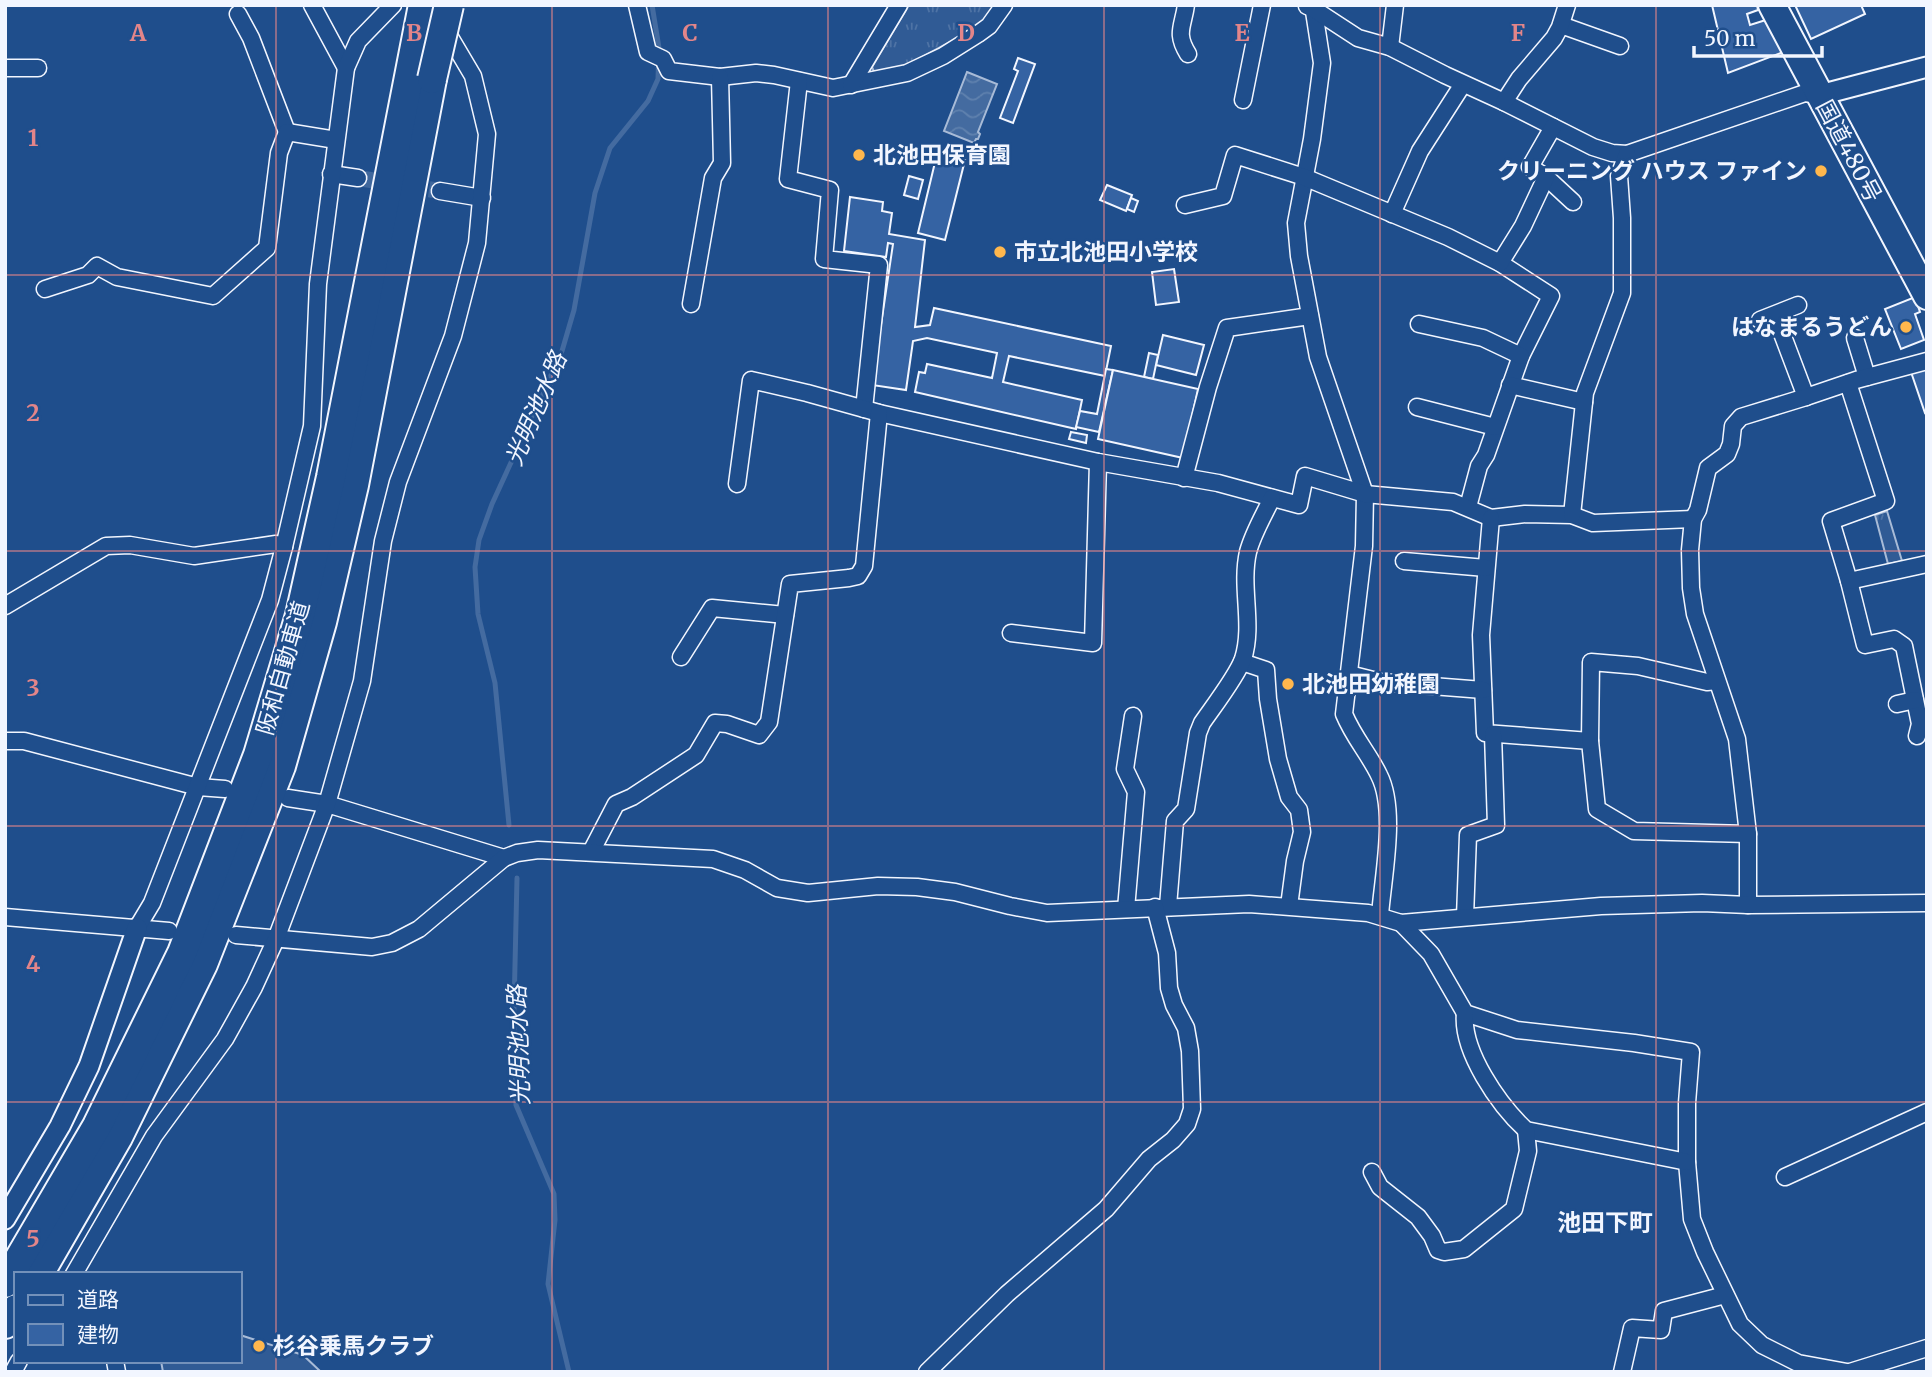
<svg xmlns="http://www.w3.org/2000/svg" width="1932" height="1377" font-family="Merriweather,'Noto Sans JP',serif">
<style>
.grass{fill:#305b95;stroke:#a8bbd7;stroke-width:2}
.park{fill:url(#park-tufts);stroke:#a8bbd7;stroke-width:2}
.water{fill:url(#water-waves);stroke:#a8bbd7;stroke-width:2}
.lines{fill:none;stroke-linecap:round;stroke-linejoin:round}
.stream{stroke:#446ba0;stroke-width:5}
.building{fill:#3563a3;stroke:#f2f6ff;stroke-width:2}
.minor-tunnel{stroke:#3f679d;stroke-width:16;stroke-dasharray:16 8;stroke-linecap:butt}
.minor-casing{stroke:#f2f6ff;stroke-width:19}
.tertiary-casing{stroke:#f2f6ff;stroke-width:23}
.trunk-casing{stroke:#f2f6ff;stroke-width:30}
.motorway-casing{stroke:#f2f6ff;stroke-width:32}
.minor{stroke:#1f4e8c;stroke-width:16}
.tertiary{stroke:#1f4e8c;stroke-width:19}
.trunk{stroke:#1f4e8c;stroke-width:26}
.motorway{stroke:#1f4e8c;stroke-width:28}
.motorway-bridge-casing{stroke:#f2f6ff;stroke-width:32;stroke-linecap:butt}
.motorway-bridge{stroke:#1f4e8c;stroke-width:28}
.grid{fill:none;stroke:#e38589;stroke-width:2;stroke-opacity:0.55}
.poi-dot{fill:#ffb74d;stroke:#1f4e8c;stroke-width:2.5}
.labels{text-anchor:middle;stroke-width:5;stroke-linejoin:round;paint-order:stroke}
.street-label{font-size:23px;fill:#f2f6ff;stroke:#1f4e8c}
.poi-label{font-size:23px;font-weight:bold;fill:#f2f6ff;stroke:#1f4e8c;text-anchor:start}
.water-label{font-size:24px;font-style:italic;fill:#f2f6ff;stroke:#1f4e8c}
.neighbourhood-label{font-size:24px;font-weight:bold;fill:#f2f6ff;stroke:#1f4e8c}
.grid-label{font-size:23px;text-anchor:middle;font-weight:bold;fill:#e38589;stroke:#1f4e8c;stroke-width:5;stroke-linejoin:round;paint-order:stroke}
</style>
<defs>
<pattern id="park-tufts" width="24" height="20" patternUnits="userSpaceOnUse" patternTransform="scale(1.75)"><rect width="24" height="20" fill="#305b95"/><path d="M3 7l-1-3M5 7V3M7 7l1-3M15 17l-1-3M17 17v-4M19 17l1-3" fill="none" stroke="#4e73a5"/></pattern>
<pattern id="water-waves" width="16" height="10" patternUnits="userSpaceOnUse" patternTransform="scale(1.75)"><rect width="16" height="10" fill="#446ba0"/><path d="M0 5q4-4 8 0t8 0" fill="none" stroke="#5f81ae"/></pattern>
</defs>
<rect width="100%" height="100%" fill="#1f4e8c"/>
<path class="grass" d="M240,1335l63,20 18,17h-158l-2,-11h79z"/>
<g class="park">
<path d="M909,5h88l-15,20 -75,40 -32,9 -3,-7z"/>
<path d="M1887,511l15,50 -14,3 -13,-49z"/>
</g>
<path class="water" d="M967,72l30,12 -19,48 2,2 -2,5h-2l-2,4 -30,-12z"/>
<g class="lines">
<g class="stream">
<path d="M509,825l-14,-142 -17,-69 -3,-47 4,-27 13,-36 70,-153 12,-41 21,-117 15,-45 38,-47 10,-22 1,-31 -7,-43"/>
<path d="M517,878l-3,130 2,97 38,89 1,26 -7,64 21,88"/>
</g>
</g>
<g class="building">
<path d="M1712,5h45l1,5 -11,4 3,11 19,-6 17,32 -58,22z"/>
<path d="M1795,5h66l4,9 -54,25z"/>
<path d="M1018,58l17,6 -22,59 -13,-5 18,-47 -4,-2z"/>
<path d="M937,154l28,6 -20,80 -27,-7z"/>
<path d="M909,176l14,4 -5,19 -14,-4z"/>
<path d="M1107,185l25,10 -6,16 -26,-11z"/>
<path d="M850,197l33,5 -1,9 10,2 -3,21 36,6 -10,87 15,-2 4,-17 177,38 -6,30 -96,-20 -6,26 79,18 -6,29 -161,-37 4,-20 6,1 2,-9 65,14 5,-25 -70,-15 -14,3 -7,49 -34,-5 21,-141 -5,-1 -2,14 -42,-6z"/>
<path d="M1131,198l7,3 -4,11 -7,-3z"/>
<path d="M1174,269l5,33 -23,3 -4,-33z"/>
<path d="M1915,297l5,15 -5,2 9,26 -23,9 -16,-40z"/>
<path d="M1163,335l41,10 -8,30 -40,-10z"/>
<path d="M1149,353l9,2 -5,24 -9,-2z"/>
<path d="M1927,367v45l-2,1 -14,-41z"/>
<path d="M1106,369l7,1 -14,62 -23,-5 4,-16 17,3z"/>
<path d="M1113,370l85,19 -15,69 -85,-19z"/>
<path d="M1071,432l16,3 -1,8 -17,-4z"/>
</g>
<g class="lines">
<path class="minor-tunnel" d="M358,178l82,13"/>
<defs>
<g id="minor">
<path d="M312,5l34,63"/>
<path d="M637,5l11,47 15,7 6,12 51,6 36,-4 18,2 59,13 74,-15 36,-17 35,-22 11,-8 15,-21"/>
<path d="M1186,5c-3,22 -11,28 2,49"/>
<path d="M1313,5l9,58 -10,76 -16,84 3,33 19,101 47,137 -1,52 -20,168c10,24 25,40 35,61 18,35 4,101 1,140"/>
<path d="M1307,6l5,2 46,30 32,9 55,28 59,27 89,45 19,6 15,1 178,-61 15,2"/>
<path d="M238,14l13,24 36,94"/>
<path d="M1561,25l59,21"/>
<path d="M1390,47l5,-42"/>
<path d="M5,68h33"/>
<path d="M799,81l-11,98 42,11 -6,69 55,6 -15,144"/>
<path d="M851,85l48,-80"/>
<path d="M1243,100l19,-95"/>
<path d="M1504,102l15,-23 35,-41 6,-11 7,-22"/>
<path d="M1553,127l-23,40 16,10 27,25"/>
<path d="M331,174l27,4"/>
<path d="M440,191l42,7"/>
<path d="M1185,205l38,-9 12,-41 69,22 144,60 52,26 51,33 -30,60 -35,99 -7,11 -11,41"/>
<path d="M1392,214l28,-63 43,-67"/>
<path d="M1500,263l23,-37 23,-49"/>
<path d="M45,289l43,-14 9,-9 20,11 96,19 54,-48 12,-95 8,-21 49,8"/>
<path d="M691,304l22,-126 9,-15 -2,-86"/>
<path d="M1775,315l31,82"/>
<path d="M1760,320l38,-15"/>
<path d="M1419,324l64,14 38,18"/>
<path d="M1855,338l12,39"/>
<path d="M1848,383l38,118 -55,20 18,60 16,64 29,-6 10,7 16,78 -3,12"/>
<path d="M1510,385l74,17"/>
<path d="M1417,407l78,20"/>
<path d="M1184,478l24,-91 19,-59 83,-12"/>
<path d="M737,484l14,-104 56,13 72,20 219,49 120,21 81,22 6,-29 60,18 88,8 38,16 34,-4 47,1 21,8 100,-4"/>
<path d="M1572,515l13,-122 37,-100v-75l-3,-42 8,-22"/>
<path d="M1491,518l-10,117 4,98 105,8 7,68 37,22 114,3"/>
<path d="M1404,561l82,7"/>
<path d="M1849,581l78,-17"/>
<path d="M5,606l101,-60 24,-1 64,11 82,-12 8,3"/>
<path d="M1011,633l82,10 5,-181"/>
<path d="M681,657l31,-49 73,7"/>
<path d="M1242,662l24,8 2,29 10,60 11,38 10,13 3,22 -7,29 -6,45"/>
<path d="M1349,674l32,8 102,8"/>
<path d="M1897,704l18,-4"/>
<path d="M5,741h19l174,46 27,2"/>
<path d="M1590,741l1,-79 47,4 69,16 10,-1"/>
<path d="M288,798l39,6 177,54"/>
<path d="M591,852l25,-48 16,-7 64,-42 19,-32 12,1 32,11 10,-13 21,-138 59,-6 9,-2 6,-10 15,-153"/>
<path d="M1748,905v-71l-11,-95 -42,-125 -4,-26 -1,-38 3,-31 5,-9 10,-42 19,-14 4,-10 2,-18 8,-9 65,-20 50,-17 71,-19"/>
<path d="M1168,906l7,-85 11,-12 12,-76 4,-10c11,-16 35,-47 41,-64 11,-35 -3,-71 5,-107 5,-19 16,-37 24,-54"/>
<path d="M1126,909l10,-117 -11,-23 8,-53"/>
<path d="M5,917l164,14"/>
<path d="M1465,917l3,-82 28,-10 -3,-91"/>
<path d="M1401,923l30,31 34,59 52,17 117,13 57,9 -4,51v59l5,57 13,33 35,72 22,21 36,18 49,9"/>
<path d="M137,928l15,-25 118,-303 14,-53 28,-121 6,-142 28,-216 12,-27 35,-36"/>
<path d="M236,935l136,12 20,-4 27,-14 85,-71 13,-5 21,-3 175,9 32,11 32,18 31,5 70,-7 39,1 38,5 55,14 37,7 202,-9 119,9 33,10 200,-17 101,-3 46,2 179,-2"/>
<path d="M1465,1013c-4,38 34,92 61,117l161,32"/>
<path d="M1372,1172l8,15 38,30 14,19 6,14 6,2 20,-3 50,-40 14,-58 -2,-21"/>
<path d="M1785,1177l142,-65"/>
<path d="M74,1274l80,-138 71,-97 29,-52 22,-48 51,-135 35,-123 21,-140 15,-59 55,-146 24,-93 10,-109 -14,-58 -29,-49"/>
<path d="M115,1361l2,11"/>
<path d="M13,1372l6,-11"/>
<path d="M927,1372l80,-78 99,-85 43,-50 24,-19 14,-16 5,-15 -2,-58 -4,-23 -12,-23 -5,-17 -2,-35 -12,-46"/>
<path d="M1622,1372l10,-44 29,2 3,-19 61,-16"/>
<path d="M1850,1372l77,-24"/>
</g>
<g id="tertiary">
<path d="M1820,95l107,-28"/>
<path d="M5,1219l55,-93 29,-60 48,-138"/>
</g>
<path id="trunk" d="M1772,5l155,291"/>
<g id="motorway">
<path d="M39,1274l79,-137 85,-173 78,-198 41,-144 32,-137 78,-406"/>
<path d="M5,1283l92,-157 85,-173 76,-198 42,-140 31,-138 92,-472"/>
<path d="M5,1324l11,-15"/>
</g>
</defs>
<use href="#minor" class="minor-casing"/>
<use href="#tertiary" class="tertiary-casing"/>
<use href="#trunk" class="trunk-casing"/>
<use href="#motorway" class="motorway-casing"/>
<use href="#minor" class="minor"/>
<use href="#tertiary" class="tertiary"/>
<use href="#trunk" class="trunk"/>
<use href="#motorway" class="motorway"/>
<defs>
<path id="motorway-bridge" d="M432,79l17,-74"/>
</defs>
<use href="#motorway-bridge" class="motorway-bridge-casing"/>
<use href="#motorway-bridge" class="motorway-bridge"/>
</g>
<path class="grid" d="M276,5v1367M552,5v1367M828,5v1367M1104,5v1367M1380,5v1367M1656,5v1367M5,275h1922M5,551h1922M5,826h1922M5,1102h1922"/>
<g class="poi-dot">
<circle cx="859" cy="155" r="7"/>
<circle cx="1821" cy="171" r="7"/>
<circle cx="1000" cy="252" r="7"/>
<circle cx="1906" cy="327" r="7"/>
<circle cx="1288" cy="684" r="7"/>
<circle cx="259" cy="1346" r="7"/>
</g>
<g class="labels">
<g class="street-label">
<text transform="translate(1849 151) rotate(62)" y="8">国道480号</text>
<text transform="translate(283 668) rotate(-74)" y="8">阪和自動車道</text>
</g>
<g class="poi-label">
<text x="873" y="163">北池田保育園</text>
<text x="1807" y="179" text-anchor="end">クリーニング ハウス ファイン</text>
<text x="1014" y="260">市立北池田小学校</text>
<text x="1892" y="335" text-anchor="end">はなまるうどん</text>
<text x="1302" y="692">北池田幼稚園</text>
<text x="273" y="1354">杉谷乗馬クラブ</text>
</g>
<g class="water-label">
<text transform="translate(536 409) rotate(-67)" y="8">光明池水路</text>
<text transform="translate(519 1045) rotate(-92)" y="8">光明池水路</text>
</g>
<g class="neighbourhood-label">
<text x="1605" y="1231">池田下町</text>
</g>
</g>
<g class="grid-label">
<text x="138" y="41">A</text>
<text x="414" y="41">B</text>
<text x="690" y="41">C</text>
<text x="966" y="41">D</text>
<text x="1242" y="41">E</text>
<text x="1518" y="41">F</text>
<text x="33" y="146">1</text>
<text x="33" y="421">2</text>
<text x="33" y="696">3</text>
<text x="33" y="972">4</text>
<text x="33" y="1247">5</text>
</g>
<rect width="1932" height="1377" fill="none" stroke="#f2f6ff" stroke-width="14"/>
<rect x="14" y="1272" width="228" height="91" fill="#1f4e8c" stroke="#7391ba" stroke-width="2"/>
<rect x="28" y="1295" width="35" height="10" fill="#1f4e8c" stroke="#7391ba" stroke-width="2"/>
<text x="77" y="1307" font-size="21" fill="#f2f6ff">道路</text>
<rect x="28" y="1324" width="35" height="21" fill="#3563a3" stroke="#7391ba" stroke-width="2"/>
<text x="77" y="1342" font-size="21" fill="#f2f6ff">建物</text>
<path d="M1694 46v10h128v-10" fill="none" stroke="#f2f6ff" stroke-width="3.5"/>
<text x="1704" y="46" font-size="21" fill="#f2f6ff" stroke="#1f4e8c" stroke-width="5" paint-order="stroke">50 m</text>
</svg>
